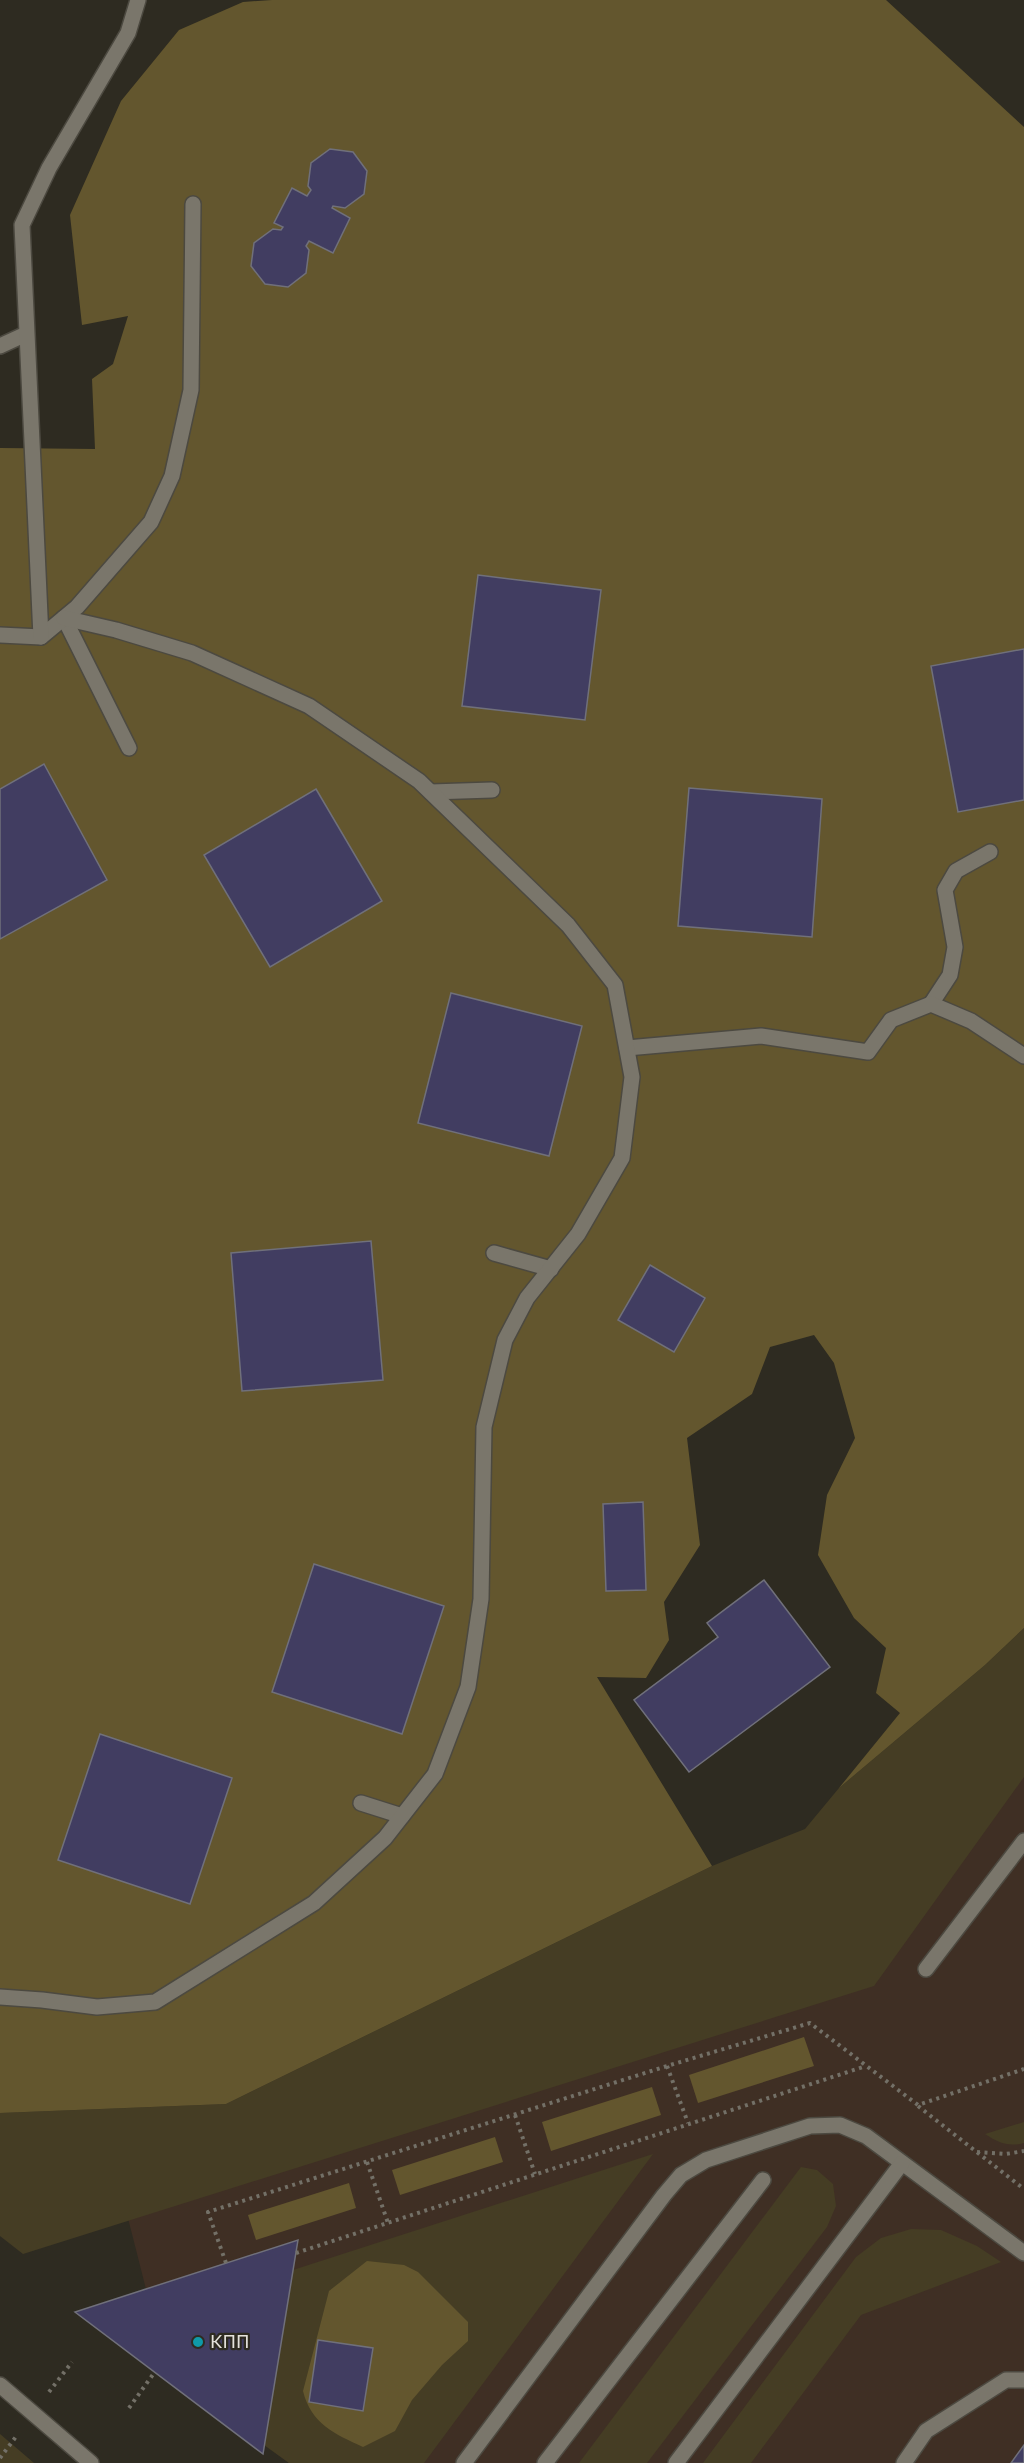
<svg xmlns="http://www.w3.org/2000/svg" width="1024" height="2463" font-family="'Golos Text',sans-serif">
<style>
.commercial{fill:#3f2f24}
.green{fill:#453d24}
.forest{fill:#63562e}
.building{fill:#413d61;stroke:#70707b;stroke-width:1.5}
.lines{fill:none;stroke-linecap:round;stroke-linejoin:round}
.service-casing{stroke:#4c4940;stroke-width:18}
.minor-casing{stroke:#4c4940;stroke-width:18}
.path{stroke:#737067;stroke-width:4;stroke-dasharray:3 4.5;stroke-linecap:butt}
.service{stroke:#7a766b;stroke-width:15}
.minor{stroke:#7a766b;stroke-width:15}
.culture-dot{fill:#0f9aa8;stroke:#2e2b21;stroke-width:2}
.labels{text-anchor:middle;stroke-width:4.5;stroke-linejoin:round;paint-order:stroke}
.poi-label{font-size:18px;fill:#e4e2db;stroke:#2e2b21;text-anchor:start}
</style>
<rect width="100%" height="100%" fill="#2e2b21"/>
<path class="commercial" d="M1024,1628v835h-735l-24,-18 -2,9 -188,-142 71,-23 -29,-114 679,-307z"/>
<g class="green">
<path d="M1024,1628v149l-150,209 -851,268 -23,-18v-123l226,-9 486,-238 93,-37 34,-41 146,-123z"/>
<path d="M1024,2122v21c-16,4 -25,0 -39,-9z"/>
<path d="M653,2154l-229,309h-135l-25,-18 29,-175z"/>
<path d="M801,2167l16,3 16,14 3,22 -9,21 -180,236h-68z"/>
<path d="M911,2229l30,1 36,16 24,16 -140,53 -110,148h-48l153,-206 25,-19z"/>
<path d="M0,2434l34,29h-34z"/>
</g>
<g class="forest">
<path d="M272,0h614l138,127v1501l-39,37 -146,123 61,-75 -24,-20 10,-45 -32,-30 -36,-63 9,-60 28,-57 -21,-75 -20,-28 -44,12 -18,47 -65,44 13,107 -36,57 5,38 -23,38 -49,-1 115,189 -486,238 -226,9v-1665l95,1 -3,-70 21,-15 15,-48 -46,9 -12,-110 51,-114 58,-71 64,-28z"/>
<path d="M804,2037l10,29 -116,37 -9,-28z"/>
<path d="M652,2087l9,28 -110,36 -9,-29z"/>
<path d="M495,2137l8,25 -103,33 -8,-25z"/>
<path d="M349,2183l7,25 -100,32 -8,-25z"/>
<path d="M367,2261l37,4 14,7 50,50v19l-26,24 -30,35 -17,31 -32,16c-28,-13 -52,-23 -60,-56l26,-100z"/>
</g>
<g class="building">
<path d="M330,149l23,3 14,19 -3,23 -19,14 -12,-2 -1,2 18,10 -17,35 -24,-12 -3,5 3,4 -3,23 -18,14 -23,-3 -14,-18 3,-23 19,-14 8,1 2,-3 -9,-4 18,-35 15,8 4,-6 -3,-4 3,-23z"/>
<path d="M478,575l123,15 -16,130 -123,-14z"/>
<path d="M1024,649v151l-66,12 -27,-146z"/>
<path d="M44,764l63,116 -107,59v-150z"/>
<path d="M689,788l133,11 -10,138 -134,-11z"/>
<path d="M316,789l66,112 -112,66 -66,-112z"/>
<path d="M451,993l131,33 -33,130 -131,-33z"/>
<path d="M371,1241l12,139 -141,11 -11,-138z"/>
<path d="M650,1265l55,33 -31,54 -56,-32z"/>
<path d="M643,1502l3,88 -40,1 -3,-87z"/>
<path d="M314,1564l130,42 -42,128 -130,-42z"/>
<path d="M764,1580l66,87 -141,105 -55,-72 84,-63 -11,-14z"/>
<path d="M100,1734l132,44 -42,126 -132,-44z"/>
<path d="M298,2240l-35,214 -188,-142 71,-23z"/>
<path d="M318,2340l55,8 -10,63 -54,-9z"/>
<path d="M1024,2445v18h-13z"/>
</g>
<g class="lines">
<defs>
<g id="service">
<path d="M0,346l26,-12"/>
<path d="M64,618l65,130"/>
<path d="M0,635l41,2 36,-30 74,-85 21,-46 19,-86 2,-186"/>
<path d="M41,637l-19,-412 27,-57 79,-135 10,-33"/>
<path d="M431,792l61,-2"/>
<path d="M931,1004l19,-29 5,-28 -10,-57 11,-19 34,-19"/>
<path d="M627,1048l134,-12 107,16 23,-32 40,-16 40,17 53,35"/>
<path d="M494,1253l57,16"/>
<path d="M361,1803l41,13"/>
<path d="M926,1969l98,-128"/>
<path d="M0,1997l42,3 55,7 58,-5 159,-99 71,-65 50,-64 33,-87 13,-88 3,-172 21,-87 22,-42 51,-64 44,-76 10,-81 -17,-92 -47,-60 -149,-144 -110,-75 -117,-53 -76,-23 -52,-12"/>
<path d="M545,2463l218,-283"/>
<path d="M904,2463l22,-32 80,-51h18"/>
</g>
<g id="minor">
<path d="M0,2385l91,78"/>
<path d="M464,2463l200,-268 17,-20 25,-15 104,-34 30,-1 26,11 158,117"/>
<path d="M676,2463l226,-300"/>
</g>
</defs>
<use href="#service" class="service-casing"/>
<use href="#minor" class="minor-casing"/>
<g class="path">
<path d="M667,2066l21,57"/>
<path d="M918,2106l106,83"/>
<path d="M515,2115l20,59"/>
<path d="M977,2152l29,2 18,-3"/>
<path d="M367,2162l21,61"/>
<path d="M296,2253l570,-187"/>
<path d="M226,2263l-18,-51 459,-146 143,-43 108,82 106,-36"/>
<path d="M49,2392l23,-30"/>
<path d="M129,2408l25,-35"/>
<path d="M0,2458l18,-24"/>
</g>
<use href="#service" class="service"/>
<use href="#minor" class="minor"/>
</g>
<circle class="culture-dot" cx="198" cy="2342" r="6"/>
<g class="labels">
<g class="poi-label">
<text x="210" y="2348">КПП</text>
</g>
</g>
</svg>
